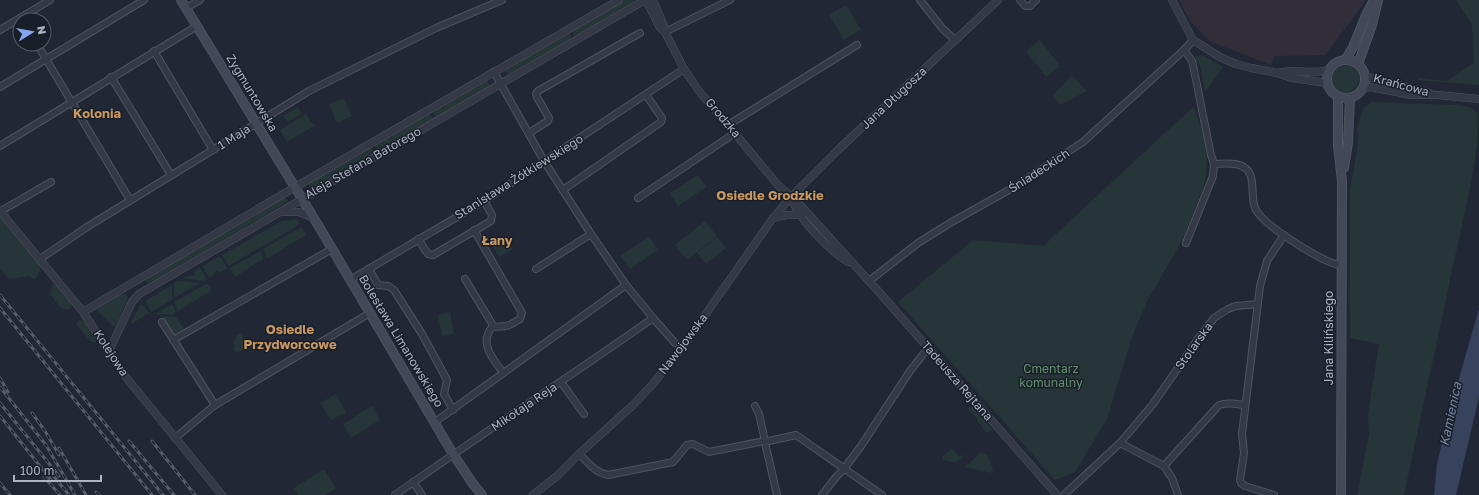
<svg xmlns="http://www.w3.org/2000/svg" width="1479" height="495" font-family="'Golos Text',sans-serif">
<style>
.medical{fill:#312e3a}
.green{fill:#263538}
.water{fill:#37435c}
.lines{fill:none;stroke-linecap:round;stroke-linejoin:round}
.minor-casing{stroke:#4e5460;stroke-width:8}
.tertiary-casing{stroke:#4e5460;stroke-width:8}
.secondary-casing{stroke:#4e5460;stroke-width:10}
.minor{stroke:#343945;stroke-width:6}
.tertiary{stroke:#343945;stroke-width:7}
.secondary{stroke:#424858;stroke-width:8}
.rail-casing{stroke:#565d6c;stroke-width:3}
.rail{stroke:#191f29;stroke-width:1.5;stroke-dasharray:4.5;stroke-linecap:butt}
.labels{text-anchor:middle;stroke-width:3;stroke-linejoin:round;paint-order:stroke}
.street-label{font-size:12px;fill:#aeb4c2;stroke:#191f29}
.park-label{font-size:12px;fill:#689074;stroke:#191f29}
.neighbourhood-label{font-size:13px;font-weight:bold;fill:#ca9861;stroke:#191f29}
.water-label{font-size:13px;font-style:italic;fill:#7888a9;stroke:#191f29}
</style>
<rect width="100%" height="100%" fill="#212734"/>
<path class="medical" d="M1179,0h186l-3,6 -37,49 -51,1 -3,9 -62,-24 -20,-21z"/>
<g class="green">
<path d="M625,0h9l1,2 -60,35 -3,-6z"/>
<path d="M1456,0h23v85l-61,-5 -1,-2 30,3 27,-18 -2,-38z"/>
<path d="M846,5l15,25 -17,10 -15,-25z"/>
<path d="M569,33l3,5 -64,37 -3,-6z"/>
<path d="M1040,40l20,26 -14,11 -20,-26z"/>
<path d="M1203,55l20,12 -18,25 -5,-26 -5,-10z"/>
<path d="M1350,64c9,4 13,13 7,21 -2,4 -7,5 -10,9 -12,0 -21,-14 -12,-24 4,-4 11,-4 15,-6z"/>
<path d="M1072,75l15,16 -27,14 -7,-10z"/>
<path d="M487,80l3,6 -54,31 -3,-6z"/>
<path d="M343,98l9,18 -15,7 -8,-18z"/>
<path d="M1371,102l85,3 14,2 8,6 -1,32 -5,33 -68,317h-47l12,-60 -1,-21 11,-70 -29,-6v-150l6,-31 2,-18 -1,-11 7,-21z"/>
<path d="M1194,106l9,30 4,24 -2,23 -23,58 -35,60 -16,39 -24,79 -32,53 -20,8 -157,-178 75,-62 70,6z"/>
<path d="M298,107l4,7 -15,8 -4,-6z"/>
<path d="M430,113l3,6 -56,31 -3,-5z"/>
<path d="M306,114l8,12 -27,16 -7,-12z"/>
<path d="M371,147l3,5 -63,37 -3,-6z"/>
<path d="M698,175l8,12 -28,19 -8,-13z"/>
<path d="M285,197l3,5 -140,82 -3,-5z"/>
<path d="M0,217l40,48 1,2c-1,5 -3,9 -6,12h-3l-2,-3 -21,3 -8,-9 -1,1z"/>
<path d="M297,219l3,5 -71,42 -7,-11 60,-34z"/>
<path d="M705,221l12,15 -30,24 -12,-15z"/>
<path d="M302,227l4,8 -38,23 -5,-9z"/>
<path d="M649,236l9,14 -28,19 -10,-13z"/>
<path d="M505,237l8,12 -14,8 -7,-12z"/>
<path d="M717,237l9,11 -20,16 -9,-11z"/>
<path d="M260,251l4,7 -29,19 -5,-9z"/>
<path d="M220,256l7,12 -6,4 -5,-1 -2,4 -5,3 -7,-12z"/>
<path d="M200,267l7,12 -3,2 -22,-3 9,-3 2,1 2,-1 -1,-3z"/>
<path d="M179,281l21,2 -26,15v-15z"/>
<path d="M53,283l2,1 16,19v5l-3,2 -7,-2 -11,-14z"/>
<path d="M206,284l3,1 3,5 -34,21 -4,-9z"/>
<path d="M172,285v15l-21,12 -6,-11z"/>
<path d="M120,294h6l2,4 -1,3 -11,25 -2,1 -17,-17 1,-2z"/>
<path d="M142,304l7,9 -17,11 -1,-2 9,-17z"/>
<path d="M172,304l4,8 -2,3 -19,-1z"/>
<path d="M450,312l4,22 -12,2 -4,-21z"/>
<path d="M163,316l13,1 8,12 -10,6z"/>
<path d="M79,320l5,1 27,41 -14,-21 -3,2 -4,-2 -13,-16v-3z"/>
<path d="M241,333l8,13 -1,3 -3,1h-2l-7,3 -3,-4 2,-3 -2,-2 3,-8z"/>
<path d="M336,394l10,18 -15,8 -11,-17z"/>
<path d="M372,406l8,14 -29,18 -8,-14z"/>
<path d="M972,406l21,24 -6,3 -10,-12 1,-1 -10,-11z"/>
<path d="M952,448l8,9 3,-3v4c-6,5 -14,5 -21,1l1,-3z"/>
<path d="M981,452l6,3 6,14 -1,4 -27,-6z"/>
<path d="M324,469l12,20 -10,6h-28l-4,-7z"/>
</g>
<path class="water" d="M1479,309v88l-23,98h-22l3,-31 12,-51z"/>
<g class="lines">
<defs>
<g id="minor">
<path d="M920,0l22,28 13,12"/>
<path d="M1020,0l5,6h5l6,-6"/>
<path d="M186,8l14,-8"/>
<path d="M0,30l50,-30"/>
<path d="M665,32l65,-32"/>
<path d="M37,44l93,156"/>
<path d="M1184,50l8,11 2,9 17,85 3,9 -1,12 -27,67"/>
<path d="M154,51l59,99"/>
<path d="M494,72l50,89 47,73 35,51 27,33 22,25"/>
<path d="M111,77l60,98"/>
<path d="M0,87l144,-87"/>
<path d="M728,125l129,-80"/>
<path d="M529,133l19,-12 1,-3 -12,-21 -1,-3 2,-3 102,-58"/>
<path d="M0,146l197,-120"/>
<path d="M1214,164c13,-1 33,-3 37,13 2,6 1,13 2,19 0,6 1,12 5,17 10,14 66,51 83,52"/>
<path d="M563,190l98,-68 1,-4 -16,-23"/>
<path d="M638,198l97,-65"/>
<path d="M1,211l50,-29"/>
<path d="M474,230l48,83 -2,6c-5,3 -9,6 -14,7 -4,1 -9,0 -13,1 -3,1 -4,4 -5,7 -6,14 8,28 15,39"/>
<path d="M418,239l10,15 5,1 58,-34 1,-6 -8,-14"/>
<path d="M40,259l47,-32 222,-136 127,-63 66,-28"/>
<path d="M369,269l9,16 10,1 6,4 28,44 25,46 -3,14 9,16"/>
<path d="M536,269l55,-35"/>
<path d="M465,279l29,48"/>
<path d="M350,280l134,-79 200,-132"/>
<path d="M869,281l49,-38 32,-20 66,-37 67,-44 101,-92 9,-10"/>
<path d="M162,322l53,83"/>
<path d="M173,340l159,-91"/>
<path d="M561,382l23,32"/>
<path d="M435,422l191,-137"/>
<path d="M175,438l40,-33 155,-92"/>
<path d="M769,441l27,-6 86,60"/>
<path d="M1120,443l44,23 8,12 6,17"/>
<path d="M766,447l11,48"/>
<path d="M579,454c9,8 16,19 29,21l65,-13 14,-17 6,-1 16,8 56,-11 -6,-27 -4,-8"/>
<path d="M1164,466l55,-61c8,-3 17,-1 26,0"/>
<path d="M413,482l9,13"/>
<path d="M395,495c85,-60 173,-117 258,-177"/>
<path d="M822,495l14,-18 8,-8 17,-23 49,-75 18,-23"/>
<path d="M1064,495l56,-52 33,-39 45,-65 16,-21 14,-9 8,-3 22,-2"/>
<path d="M1274,495l-29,-9 -4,-3 -1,-3 4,-27 -2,-19 18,-148 7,-25 17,-26"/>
</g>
<g id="tertiary">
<path d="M646,0l14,28 5,4"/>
<path d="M653,0l11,26 1,6 19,37 15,22 79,94 23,21 78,86 178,203"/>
<path d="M1172,0l21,40 27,17 16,7 15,4 26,5 15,5 35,5"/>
<path d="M1277,73c17,-5 34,2 51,-3"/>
<path d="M1365,76l65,17"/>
<path d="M1363,88l8,-1 40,8h27l41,4"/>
<path d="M792,199c7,21 37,51 56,63"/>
<path d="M0,211l83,101 42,64 97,119"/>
<path d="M282,212h17l15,6"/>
<path d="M773,218l14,-3h14"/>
<path d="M83,312l202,-119 334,-193"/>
<path d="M109,351l23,-49 7,-8 506,-294"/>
<path d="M533,495l24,-19 22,-22 54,-49 19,-20 32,-40 89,-127 18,-21 48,-48 159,-149"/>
</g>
<g id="secondary">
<path d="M181,0l140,230 132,224 20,30 9,11"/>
<path d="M1346,59l7,-12 14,-34 7,-13"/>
<circle cx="1346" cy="79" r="19"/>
<path d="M1358,64l14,-39 6,-25"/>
<path d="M1338,97v49l4,35 -1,314"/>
<path d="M1344,168l4,-25 2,-45"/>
</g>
</defs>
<use href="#minor" class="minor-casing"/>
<use href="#tertiary" class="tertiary-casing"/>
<use href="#secondary" class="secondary-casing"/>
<use href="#minor" class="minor"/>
<use href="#tertiary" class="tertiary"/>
<use href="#secondary" class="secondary"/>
<defs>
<g id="rail">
<path d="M0,295l163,200"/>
<path d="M0,308l152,187"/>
<path d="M0,378l8,14"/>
<path d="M0,387l46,58 29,50"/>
<path d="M0,403l59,73"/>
<path d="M32,413l13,18 14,24"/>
<path d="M0,416l51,64"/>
<path d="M129,441l45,54"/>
<path d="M152,441l43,54"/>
<path d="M59,448l27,47"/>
<path d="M51,473l18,22"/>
<path d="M44,477l16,18"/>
<path d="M0,483l10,12"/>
<path d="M96,492l3,3"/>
</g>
</defs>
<use href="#rail" class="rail-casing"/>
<use href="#rail" class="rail"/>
</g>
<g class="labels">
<g class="street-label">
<text transform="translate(1401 85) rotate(15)" y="4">Krańcowa</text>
<text transform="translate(252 93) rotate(59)" y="4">Zygmuntowska</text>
<text transform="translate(894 98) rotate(-43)" y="4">Jana Długosza</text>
<text transform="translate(723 118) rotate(50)" y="4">Grodzka</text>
<text transform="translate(234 137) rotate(-32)" y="4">1 Maja</text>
<text transform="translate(363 163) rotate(-30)" y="4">Aleja Stefana Batorego</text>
<text transform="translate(1039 171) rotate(-33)" y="4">Śniadeckich</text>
<text transform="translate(519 177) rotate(-32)" y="4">Stanisława Żółkiewskiego</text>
<text transform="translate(1329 338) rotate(-90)" y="4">Jana Kilińskiego</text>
<text transform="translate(401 341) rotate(59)" y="4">Bolesława Limanowskiego</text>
<text transform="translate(683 344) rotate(-53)" y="4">Nawojowska</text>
<text transform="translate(1194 346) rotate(-54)" y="4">Stolarska</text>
<text transform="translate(111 353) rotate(57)" y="4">Kolejowa</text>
<text transform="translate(957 381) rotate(49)" y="4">Tadeusza Rejtana</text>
<text transform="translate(524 407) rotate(-34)" y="4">Mikołaja Reja</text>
</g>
<g class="park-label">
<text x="1051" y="373">Cmentarz<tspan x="1051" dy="14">komunalny</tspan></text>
</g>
<g class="neighbourhood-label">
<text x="97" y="118">Kolonia</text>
<text x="770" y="200">Osiedle Grodzkie</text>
<text x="497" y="245">Łany</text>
<text x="290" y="334">Osiedle<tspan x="290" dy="15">Przydworcowe</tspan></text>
</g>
<g class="water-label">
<text transform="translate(1450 414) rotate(-78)" y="5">Kamienica</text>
</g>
</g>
<g transform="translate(32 32) rotate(79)"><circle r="19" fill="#191f29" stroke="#555b66"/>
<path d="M0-3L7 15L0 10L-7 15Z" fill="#86a5ef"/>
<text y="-6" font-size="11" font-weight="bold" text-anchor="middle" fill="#aeb4c2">N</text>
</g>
<path d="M14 475v6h87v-6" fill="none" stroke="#aeb4c2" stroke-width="2"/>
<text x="20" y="475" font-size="12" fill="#aeb4c2" stroke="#191f29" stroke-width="3" paint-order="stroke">100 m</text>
</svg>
